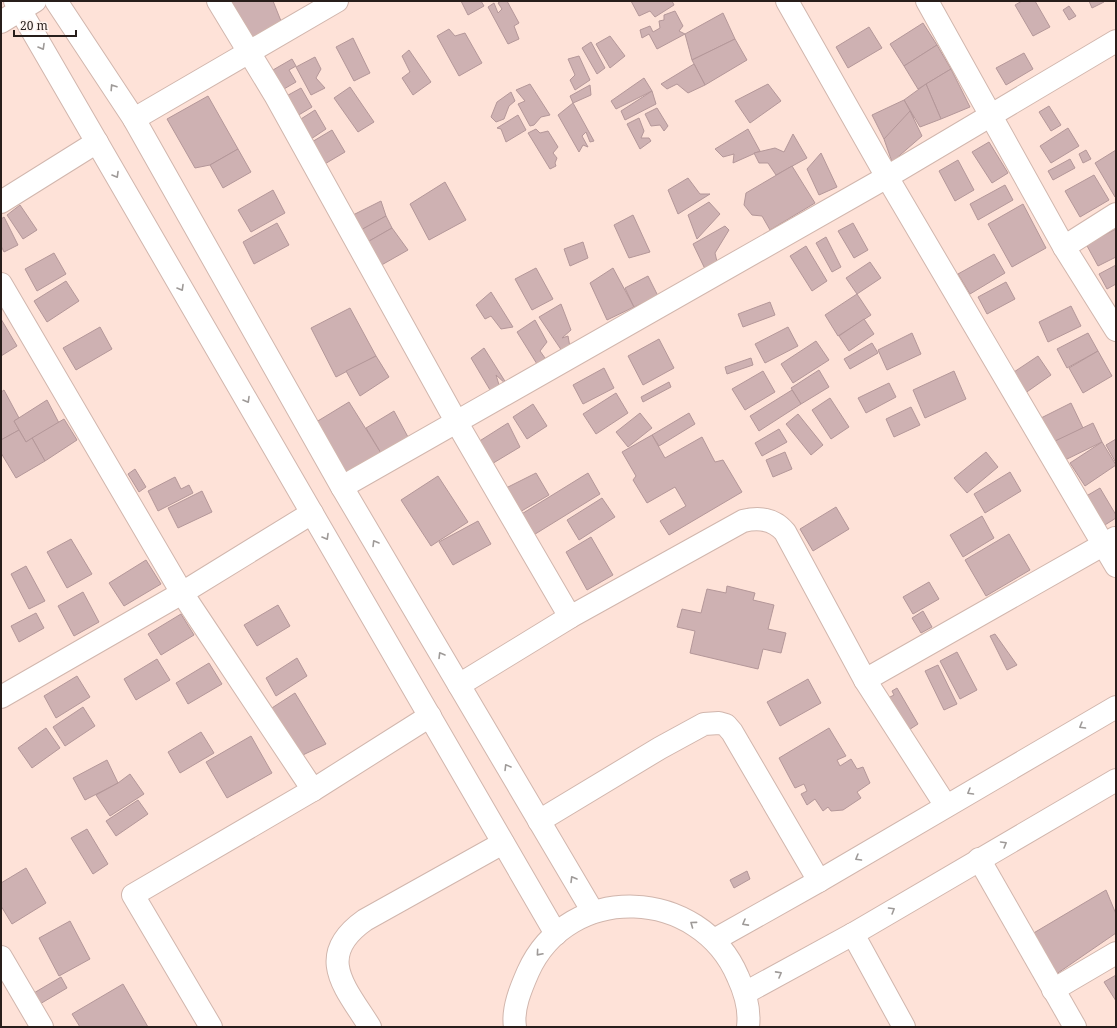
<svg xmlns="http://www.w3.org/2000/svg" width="1117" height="1028" font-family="'Noto Serif',serif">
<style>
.building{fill:#ceb1b2;stroke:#b49799}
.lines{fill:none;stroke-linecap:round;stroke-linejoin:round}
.minor-casing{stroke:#d1b6ad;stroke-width:24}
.tertiary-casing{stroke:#d1b6ad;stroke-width:24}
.minor{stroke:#fff;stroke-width:22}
.tertiary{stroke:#fff;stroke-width:22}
.oneway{stroke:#9e9a98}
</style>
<rect width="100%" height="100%" fill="#fee2d8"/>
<g class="building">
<path d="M229,1h44l8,20 -28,18z"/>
<path d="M461,1h20l3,5 -16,9z"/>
<path d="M501,1h6l12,22 -5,3 5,13 -11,5 -20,-37 6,-4 4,10 4,-4 -4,-6z"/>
<path d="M631,1h41l2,4 -19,12 -5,-6 -11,5z"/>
<path d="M1022,1h13l15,26 -17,9 -18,-31z"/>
<path d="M1089,1h15v1l-12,6z"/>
<path d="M1069,6l7,10 -7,4 -6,-10z"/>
<path d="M675,11l8,15 -4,5 6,3 -28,15 -8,-15 -7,4 -2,-8 10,-4 3,6 7,-4 -1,-7 5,-1v-5z"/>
<path d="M723,13l12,26 -43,21 -7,-26z"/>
<path d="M923,23l14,22 -33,21 -14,-22z"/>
<path d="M869,27l13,21 -34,20 -12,-21z"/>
<path d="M449,29l6,7 10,-3 17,30 -23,13 -22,-40z"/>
<path d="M610,36l15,20 -15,12 -14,-24z"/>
<path d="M353,38l17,35 -16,8 -18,-34z"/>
<path d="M735,39l12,21 -42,25 -13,-25z"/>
<path d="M591,42l14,26 -8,6 -15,-26z"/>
<path d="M937,45l14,24 -33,20 -14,-23z"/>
<path d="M409,50l22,32 -18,13 -11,-17 8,-6 -8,-16z"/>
<path d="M1024,53l9,16 -27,16 -10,-17z"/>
<path d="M579,56l11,24 -15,10 -5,-10 5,-5 -7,-16z"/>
<path d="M315,57l6,12 -5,9 9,10 -14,7 -15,-28z"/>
<path d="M292,59l4,7 -7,4 7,12 -19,11 -11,-19z"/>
<path d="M694,64l11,21 -17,8 -11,-9 -10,5 -6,-5z"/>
<path d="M951,69l19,38 -29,12 -15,-35z"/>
<path d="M644,78l8,13 -36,18 -5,-8z"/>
<path d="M530,84l20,31 -9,2 -7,8 -4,1 -12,-22 7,-3 -9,-11z"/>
<path d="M768,84l13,17 -31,22 -15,-22z"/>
<path d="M926,84l15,35 -21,8 -16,-27z"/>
<path d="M590,85l1,10 -18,8 -3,-7z"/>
<path d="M350,87l24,35 -16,10 -24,-34z"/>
<path d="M301,88l11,19 -20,12 -11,-20z"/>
<path d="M652,91l4,13 -31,16 -4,-9z"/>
<path d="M511,92l4,9 -6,5 -5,13 -8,3 -5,-5 6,-15z"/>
<path d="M208,96l30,53 -28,16 -15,3 -28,-49z"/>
<path d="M904,100l10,18 -30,21 -12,-24z"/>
<path d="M573,103l21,38 -4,1 -4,-10 -4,4 6,11 -5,-2 -4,7 -21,-37z"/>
<path d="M1049,106l12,19 -10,6 -12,-19z"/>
<path d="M657,108l11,18 -4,5 -4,-6 -9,1 -6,-12z"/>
<path d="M315,110l11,19 -21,14 -12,-19z"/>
<path d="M910,111l12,25 -30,26 -8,-23z"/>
<path d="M518,115l8,15 -20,12 -5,-13 -4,-1z"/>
<path d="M639,118l5,13 -3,7h8l2,3 -11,8 -13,-25z"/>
<path d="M1068,128l11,18 -28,17 -11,-17z"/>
<path d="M536,129l4,4 8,-2 10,16 -5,6 4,5 -2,5 1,3 -6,3 -22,-36z"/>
<path d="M748,129l12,22 -27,12 1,-9 -11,3 -8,-8z"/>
<path d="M332,130l13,22 -27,16 -13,-22z"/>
<path d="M793,134l14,24 -31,17 -8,-12h-9l-5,-10 21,-5 9,4z"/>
<path d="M989,142l19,31 -16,10 -20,-31z"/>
<path d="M238,149l13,23 -28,16 -13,-23z"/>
<path d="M1086,150l5,9 -8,4 -4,-9z"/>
<path d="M1116,150v46l-1,1 -20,-34z"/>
<path d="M821,153l16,34 -18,8 -12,-26z"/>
<path d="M1070,159l5,9 -22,12 -5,-9z"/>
<path d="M958,160l16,30 -19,11 -16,-30z"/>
<path d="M792,166l23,37 -45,27 -8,-14 -10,-1 -8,-10 2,-12z"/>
<path d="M1094,175l15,25 -29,17 -15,-26z"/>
<path d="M688,178l12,16h10l-32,20 -10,-24z"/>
<path d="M445,182l21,38 -37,20 -19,-36z"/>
<path d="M1005,185l8,15 -35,20 -8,-16z"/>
<path d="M273,190l12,23 -34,19 -13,-22z"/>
<path d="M381,201l5,15 -34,19 -3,-18z"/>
<path d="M709,202l11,12 -23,25 -9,-24z"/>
<path d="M1023,204l23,44 -34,19 -24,-43z"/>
<path d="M20,205l17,25 -14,9 -16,-24z"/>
<path d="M633,215l17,37 -21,6 -15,-33z"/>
<path d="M386,216l6,12 -28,16 -12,-9z"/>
<path d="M4,217l14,28 -14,7 -3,-6v-27z"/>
<path d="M277,223l12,22 -35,19 -11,-22z"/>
<path d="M853,223l15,27 -14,8 -16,-27z"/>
<path d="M725,226l4,4 -14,23 3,13 -13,3 -12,-25z"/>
<path d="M392,228l16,22 -30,17 -14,-23z"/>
<path d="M1116,229v28l-18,9 -12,-22z"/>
<path d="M826,237l15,30 -9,5 -16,-29z"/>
<path d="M583,242l5,16 -18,8 -6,-17z"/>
<path d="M806,246l21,35 -15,10 -22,-35z"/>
<path d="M54,253l12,21 -29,17 -12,-22z"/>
<path d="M994,254l11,19 -35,21 -12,-20z"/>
<path d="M870,262l11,16 -24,16 -11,-16z"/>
<path d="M1116,265v19l-9,5 -8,-15z"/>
<path d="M536,268l17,31 -21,11 -17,-31z"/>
<path d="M613,268l21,39 -27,13 -17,-37z"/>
<path d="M648,276l10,20 -24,11 -9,-19z"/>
<path d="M66,281l13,20 -32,21 -13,-21z"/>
<path d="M1006,282l9,17 -28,15 -9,-17z"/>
<path d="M491,292l22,35 -12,2 -10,-13 -6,3 -9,-14z"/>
<path d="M857,294l14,21 -33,21 -13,-21z"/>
<path d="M770,302l5,13 -32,12 -5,-13z"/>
<path d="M561,304l10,26 -9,8 6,-2 2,11 -8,4 -23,-34z"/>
<path d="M1071,306l10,20 -33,16 -9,-20z"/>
<path d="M350,308l26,48 -40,21 -25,-49z"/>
<path d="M1,319l16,27 -16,10z"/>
<path d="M864,319l10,15 -25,17 -10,-15z"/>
<path d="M535,320l12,22 -7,9 5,7 -8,6 -20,-32z"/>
<path d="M100,327l12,22 -36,21 -13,-22z"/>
<path d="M788,327l10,19 -33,17 -10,-19z"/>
<path d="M912,333l9,21 -34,16 -9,-20z"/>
<path d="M1088,333l10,18 -31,17 -10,-19z"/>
<path d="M659,339l15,29 -31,17 -15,-29z"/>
<path d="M816,341l13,19 -36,23 -12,-19z"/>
<path d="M872,343l6,10 -28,16 -6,-10z"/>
<path d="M484,348l24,38 -12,-11 4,13 -7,7 -22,-37z"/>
<path d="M1098,351l14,25 -29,17 -14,-25z"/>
<path d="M376,356l13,21 -29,19 -14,-25z"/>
<path d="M1038,356l13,19 -30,21 -13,-20z"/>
<path d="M751,358l2,7 -26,9 -2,-7z"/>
<path d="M604,368l10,20 -31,16 -10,-19z"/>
<path d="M819,370l10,17 -28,17 -10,-16z"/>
<path d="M763,371l12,21 -30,18 -13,-21z"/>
<path d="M954,371l12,28 -41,19 -12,-28z"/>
<path d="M669,382l2,5 -28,15 -2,-5z"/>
<path d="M889,383l7,14 -30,16 -8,-15z"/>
<path d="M4,390l15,28 -5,3 5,9 -18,10v-48z"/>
<path d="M792,390l9,14 -42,27 -9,-15z"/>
<path d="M616,393l12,20 -32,21 -13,-20z"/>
<path d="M830,398l19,29 -18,12 -19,-29z"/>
<path d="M47,400l12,23 -33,19 -12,-21z"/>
<path d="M349,402l32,51 -36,24 -37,-50z"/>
<path d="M1071,403l12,25 -36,18 -12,-25z"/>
<path d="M533,404l14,22 -20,13 -14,-22z"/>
<path d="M911,407l9,18 -26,12 -8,-18z"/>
<path d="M394,411l14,26 -27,16 -15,-25z"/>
<path d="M640,413l12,15 -24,19 -12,-15z"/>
<path d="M689,413l6,11 -36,22 -7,-11z"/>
<path d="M798,414l25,31 -12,10 -25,-31z"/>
<path d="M64,419l13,21 -32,21 -13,-23z"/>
<path d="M508,423l12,24 -35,21 -7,-26z"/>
<path d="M1093,423l9,19 -39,19 -10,-19z"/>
<path d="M779,429l8,13 -25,14 -7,-13z"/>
<path d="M19,430l7,12 6,-4 13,23 -29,17 -15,-25v-13z"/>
<path d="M652,435l13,23 37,-21 13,25 8,-2 19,32 -73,43 -9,-14 26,-15 -11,-19 -28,16 -14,-23 3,-4 -14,-24z"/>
<path d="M1116,439v24l-10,-18z"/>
<path d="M1102,442l14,23 -31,21 -15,-23z"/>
<path d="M785,452l7,17 -19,8 -7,-17z"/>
<path d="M986,452l12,15 -31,26 -13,-15z"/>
<path d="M135,469l11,18 -7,5 -11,-18z"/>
<path d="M1010,472l11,19 -36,22 -11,-19z"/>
<path d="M536,473l13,22 -36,21 -9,-27z"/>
<path d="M588,473l12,21 -68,42 -12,-21z"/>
<path d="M438,476l30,46 -37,24 -30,-46z"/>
<path d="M175,477l6,12 8,-4 4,8 -35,18 -10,-20z"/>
<path d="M1100,488l16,27v3l-16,10 -17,-30z"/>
<path d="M202,491l10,21 -34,16 -10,-20z"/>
<path d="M602,498l13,19 -36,23 -12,-20z"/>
<path d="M836,507l13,22 -36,22 -13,-22z"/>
<path d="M982,516l12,22 -31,19 -13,-22z"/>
<path d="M478,521l13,23 -38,21 -14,-23z"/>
<path d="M1009,534l21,36 -44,26 -21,-36z"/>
<path d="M591,537l22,38 -26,15 -21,-38z"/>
<path d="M71,539l21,35 -25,14 -20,-36z"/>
<path d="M146,560l15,24 -37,22 -15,-23z"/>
<path d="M26,566l19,35 -16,8 -18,-35z"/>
<path d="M929,582l10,17 -26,15 -10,-17z"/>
<path d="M727,586l28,7 -2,7 21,5 -6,24 18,4 -5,20 -18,-4 -5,20 -68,-16 5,-22 -18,-4 5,-18 19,4 6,-24 19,4z"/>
<path d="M83,592l16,30 -25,14 -16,-30z"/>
<path d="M278,605l12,21 -33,20 -13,-21z"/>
<path d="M923,611l9,16 -11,6 -9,-15z"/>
<path d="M36,613l8,15 -25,14 -8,-16z"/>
<path d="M181,614l13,21 -33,20 -13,-21z"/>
<path d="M995,634l22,31 -10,5 -17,-34z"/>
<path d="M957,652l20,38 -17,9 -20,-38z"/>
<path d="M297,658l10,18 -31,20 -10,-18z"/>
<path d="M157,659l13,21 -34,20 -12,-21z"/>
<path d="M209,663l13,21 -34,20 -12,-21z"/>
<path d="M938,665l19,39 -13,6 -19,-39z"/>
<path d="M77,676l13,21 -34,21 -12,-22z"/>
<path d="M808,679l13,24 -41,23 -13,-24z"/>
<path d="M897,688l21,36 -20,13 -16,-36 12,-6 -2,-4z"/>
<path d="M295,693l31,51 -38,18 -27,-47z"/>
<path d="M83,707l12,19 -30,20 -12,-19z"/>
<path d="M46,728l14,20 -28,20 -14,-20z"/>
<path d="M829,728l17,28 -9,4 3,6 11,-7 6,10 6,-2 7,16 -13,9 4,6 -18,12 -12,1 -3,-4 -5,4 -8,-12 -8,6 -6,-11 6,-3 -3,-7 -9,4 -16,-30z"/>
<path d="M201,732l13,21 -34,20 -12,-21z"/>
<path d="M251,736l21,37 -45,25 -21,-36z"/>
<path d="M107,760l11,23 -33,17 -12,-22z"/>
<path d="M130,774l14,20 -34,22 -14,-21 22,-12z"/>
<path d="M138,800l10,14 -32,22 -10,-15z"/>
<path d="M87,829l21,35 -15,10 -22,-36z"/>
<path d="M26,868l20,35 -34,21 -11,-18v-23z"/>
<path d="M747,871l3,8 -16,9 -4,-8z"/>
<path d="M1106,890l10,24v19l-61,42 -23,-41z"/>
<path d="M70,921l20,38 -31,17 -20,-38z"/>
<path d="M1116,975v26l-12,-19z"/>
<path d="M61,977l6,11 -39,23 -6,-11z"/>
<path d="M123,984l25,43h-68l-8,-13z"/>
</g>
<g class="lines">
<defs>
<g id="minor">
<path d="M218,1l57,94 182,328 113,194 173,-96c16,-4 31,-2 42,11l80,148 81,126"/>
<path d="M787,1l100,176 229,389"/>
<path d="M927,1l137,246 52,83"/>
<path d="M134,119l203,-118"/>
<path d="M1,202l96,-60"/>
<path d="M1064,247l52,-33"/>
<path d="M1,284l181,309 131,197"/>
<path d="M342,487l545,-310 229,-136"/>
<path d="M865,680l250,-142"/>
<path d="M459,685l111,-68"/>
<path d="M1,697l181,-104 130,-80"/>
<path d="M539,821l121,-73 44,-24 15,-1 7,2 6,7 87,149"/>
<path d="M979,859l96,168"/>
<path d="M853,934l51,93"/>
<path d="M1,957l41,70"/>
<path d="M1053,990l63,-37"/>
<path d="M211,1027l-78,-132 180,-105 117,-74"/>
<path d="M370,1027c-25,-40 -56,-71 -5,-107l138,-77"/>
</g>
<g id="tertiary">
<path d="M15,1l541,933"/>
<path d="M56,1l78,118 208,368 251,425"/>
<path d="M1,22l34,-21"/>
<path d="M714,940l105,-59 297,-174"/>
<path d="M745,993l108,-59 263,-154"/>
<path d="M515,1027c-3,-18 6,-39 13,-55 41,-91 172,-85 210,5 7,15 12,34 10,50"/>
</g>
</defs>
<use href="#minor" class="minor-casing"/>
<use href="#tertiary" class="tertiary-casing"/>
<use href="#minor" class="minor"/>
<use href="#tertiary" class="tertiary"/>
</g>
<defs><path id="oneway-chevron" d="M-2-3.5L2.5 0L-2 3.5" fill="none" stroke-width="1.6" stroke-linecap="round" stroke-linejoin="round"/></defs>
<g class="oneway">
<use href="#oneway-chevron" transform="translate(42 47) rotate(60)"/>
<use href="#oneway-chevron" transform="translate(113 87) rotate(-123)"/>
<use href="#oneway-chevron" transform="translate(116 175) rotate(60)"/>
<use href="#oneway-chevron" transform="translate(181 288) rotate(60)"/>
<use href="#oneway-chevron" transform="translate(247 400) rotate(60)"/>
<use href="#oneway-chevron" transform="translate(326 537) rotate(60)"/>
<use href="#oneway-chevron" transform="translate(375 543) rotate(-121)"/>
<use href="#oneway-chevron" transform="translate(441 655) rotate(-121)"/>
<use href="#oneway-chevron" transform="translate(1082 726) rotate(150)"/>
<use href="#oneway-chevron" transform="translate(507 767) rotate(-121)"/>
<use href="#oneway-chevron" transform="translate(970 792) rotate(150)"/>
<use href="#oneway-chevron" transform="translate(1004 844) rotate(-30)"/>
<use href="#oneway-chevron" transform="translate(858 858) rotate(150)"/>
<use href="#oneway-chevron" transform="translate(573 879) rotate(-121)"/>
<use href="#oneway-chevron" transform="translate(892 910) rotate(-31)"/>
<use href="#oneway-chevron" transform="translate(745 923) rotate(151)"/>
<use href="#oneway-chevron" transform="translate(693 924) rotate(-144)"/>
<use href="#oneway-chevron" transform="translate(539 953) rotate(131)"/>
<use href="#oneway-chevron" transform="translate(779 974) rotate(-29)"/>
</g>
<rect width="1117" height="1028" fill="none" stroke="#281e1b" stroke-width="4"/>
<path d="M14 30v6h62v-6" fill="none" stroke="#281e1b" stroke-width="2"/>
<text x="20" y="30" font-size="12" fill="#281e1b" stroke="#fff3ef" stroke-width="3" paint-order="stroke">20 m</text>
</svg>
